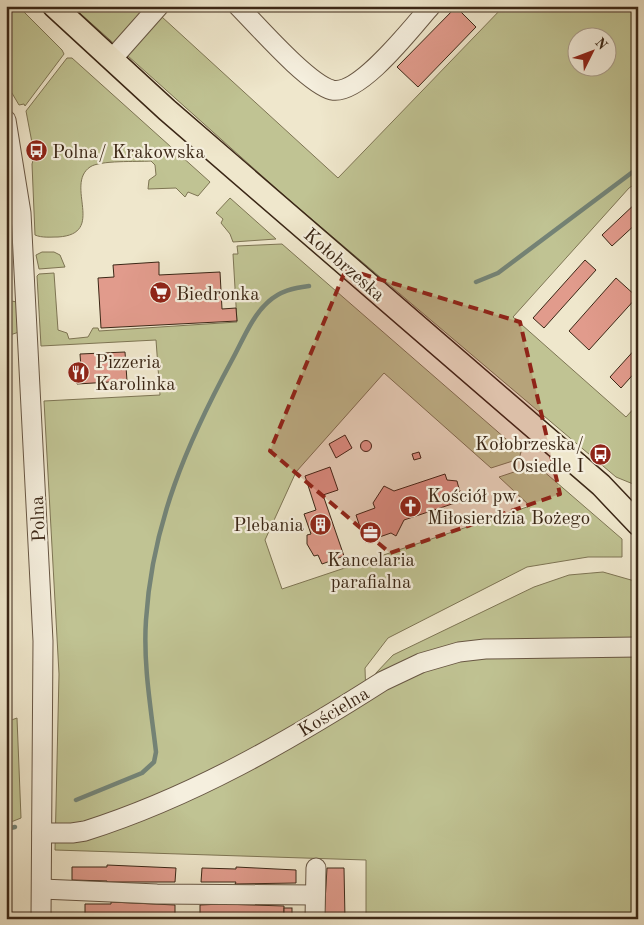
<svg xmlns="http://www.w3.org/2000/svg" width="644" height="925" font-family="'Old Standard TT',serif">
<style>
.green{fill:#c0c393;stroke:#7e7554;fill-rule:evenodd}
.lines{fill:none;stroke-linecap:round;stroke-linejoin:round}
.stream{stroke:#748376;stroke-width:4.5}
.building{fill:#e19b8c;stroke:#3b2716}
.minor-casing{stroke:#685744;stroke-width:21}
.major-casing{stroke:#3b2716;stroke-width:25}
.minor{stroke:#f5efde;stroke-width:19}
.major{stroke:#efe7cc;stroke-width:22}
.marked{fill:#8f2418;fill-opacity:0.2;stroke:#8f2418;stroke-width:4;stroke-dasharray:10 6;stroke-linejoin:round}
.labels{text-anchor:middle;stroke-width:4.5;stroke-linejoin:round;paint-order:stroke}
.poi-label{font-size:19px;fill:#3b2716;stroke:#f5efde;text-anchor:start}
.street-label{font-size:19px;fill:#3b2716;stroke:#f5efde}
</style>
<rect width="100%" height="100%" fill="#efe7cc"/>
<filter id="stains"><feTurbulence type="fractalNoise" baseFrequency=".004" numOctaves="4"/><feColorMatrix values="0 0 0 0 .2 0 0 0 0 .09 0 0 0 0 .02 0 0 0 .5 -.17"/></filter>
<radialGradient id="worn" r=".72"><stop offset=".6" stop-color="#630" stop-opacity="0"/><stop offset="1" stop-color="#630" stop-opacity=".3"/></radialGradient>
<g class="green">
<path d="M6,6h12l44,44 2,4 -39,52 -1,-2 -5,1 -13,-22z"/>
<path d="M72,6h78l188,172 166,-172h134v176l-9,6 -116,129 113,100 12,-13v82l-22,-9 -328,-278zM576,38h30v30h-30z"/>
<path d="M67,58h5l138,124 -12,14 -10,-4 -3,5 -9,-9 -28,1 1,-9 7,-5 -1,-10 -4,-4c-14,1 -51,-1 -61,6 -26,18 17,67 -32,70 -8,0 -16,1 -23,-2l-3,-71 2,-7 6,-1 -2,-9 -5,1 -7,-37z"/>
<path d="M230,198l46,41 -43,3 -3,-8 -9,-11 2,-4 -7,-6z"/>
<path d="M282,244l239,208 -2,7 -28,9 -107,-95 -88,99 -31,68 17,49 248,-83 -31,-29 24,-8h18l81,70v18h-34l-61,10 -139,71 -23,30 1,31 10,-26 17,-18 141,-68 35,-12 34,-3 35,10v337h-272v-59l-311,-10 4,-176 -15,-273 116,-6 -4,-55 -115,6 -4,-70 2,-2 15,-1 4,57 9,3 2,6 19,-2 5,-9h5l1,3 138,-9 -4,-68h5l-1,-8z"/>
<path d="M42,252h12l6,3 5,12 -26,2 -3,-14z"/>
<path d="M6,300l11,2 2,30 -12,4z"/>
<path d="M17,718l4,100 -15,6v-102z"/>
</g>
<g class="lines">
<g class="stream">
<path d="M476,282l22,-9 140,-105"/>
<path d="M76,800l66,-27 12,-11 2,-10c-5,-43 -13,-88 -10,-132 6,-96 41,-177 86,-260 10,-18 20,-44 36,-58 12,-11 25,-14 41,-16"/>
<path d="M6,829l9,-2"/>
</g>
</g>
<g class="building">
<path d="M456,7l20,20 -58,60 -21,-20z"/>
<path d="M638,201v21l-26,24 -10,-11z"/>
<path d="M585,260l11,10 -52,58 -11,-10z"/>
<path d="M159,262v13l61,-3 2,37 14,-1 1,13 -136,7 -3,-50 16,-1 -1,-12z"/>
<path d="M616,278l21,19 -48,53 -20,-19z"/>
<path d="M638,346v23l-17,19 -11,-11z"/>
<path d="M125,352l2,29 -50,3 -1,-16h5l-1,-14z"/>
<path d="M345,435l7,13 -16,10 -7,-14z"/>
<circle cx="366" cy="446" r="5.5"/>
<path d="M419,452l2,6 -7,2 -2,-6z"/>
<path d="M330,467l8,23 -15,5 21,61 -22,8 -4,-9 -4,1 -7,-12v-9l4,-1 -7,-20 12,-4 -11,-34z"/>
<path d="M445,474l2,6 10,1 1,4 2,6 -7,7 2,5 -51,17 -8,16 -5,-3 -26,9 -9,-27 19,-7 -2,-5 11,-17 10,5z"/>
<path d="M107,865l69,3 -1,14h-68v-1l-35,-1v-13h35z"/>
<path d="M236,867l60,3v13l-61,1 1,-2h-35l1,-14 34,1z"/>
<path d="M327,868h17l1,51h-21z"/>
<path d="M111,902l64,3v14h-90v-15h26z"/>
<path d="M222,904l62,2v13h-84v-14z"/>
<rect x="284" y="908" width="8" height="11"/>
</g>
<g class="lines">
<defs>
<g id="minor">
<path d="M238,6c19,19 70,78 94,84 28,6 81,-64 99,-84"/>
<path d="M112,59l47,-53"/>
<path d="M6,120l15,93 22,428 -2,278"/>
<path d="M42,833h30l13,-2c107,-34 204,-90 298,-150l38,-18 38,-11 26,-3 153,-2"/>
<path d="M42,889l115,5 158,1"/>
<path d="M315,919l1,-51"/>
</g>
<path id="major" d="M54,6l113,104 434,375 37,39"/>
</defs>
<use href="#minor" class="minor-casing"/>
<use href="#major" class="major-casing"/>
<use href="#minor" class="minor"/>
<use href="#major" class="major"/>
</g>
<path class="marked" d="M346,269l174,53 40,172 -170,59 -120,-102z"/>
<defs>
<symbol id="bus-disc" viewBox="-11 -11 22 22"><circle r="9.5" fill="#8f2418" stroke="#f5efde"/><path d="M-5-6H5V4H4V6H2V4H-2V6H-4V4H-5ZM-3.5-4V0h7V-4ZM-3.5 1.2v1.5H-2V1.2ZM2 1.2v1.5H3.5V1.2Z" fill="#fff"/></symbol>
<symbol id="supermarket-disc" viewBox="-11 -11 22 22"><circle r="9.5" fill="#8f2418" stroke="#f5efde"/><path d="M-6-5.5h2.5l.6 2H6L4.5 2H-2.5L-4.4-4H-6ZM-1.5 3.2a1.3 1.3 0 1 0 .1 0ZM3 3.2a1.3 1.3 0 1 0 .1 0Z" fill="#fff"/></symbol>
<symbol id="restaurant-disc" viewBox="-11 -11 22 22"><circle r="9.5" fill="#8f2418" stroke="#f5efde"/><path d="M-5-6h1v4h1v-4h1v4h1v-4h1v5L-1.5 .5V6h-2V.5L-5-1ZM5-6V6H3V1.5H1.5Q1.5-4 5-6Z" fill="#fff"/></symbol>
<symbol id="church-disc" viewBox="-11 -11 22 22"><circle r="9.5" fill="#8f2418" stroke="#f5efde"/><path d="M-1.2-6h2.4v3.5h3.3v2.4h-3.3V6h-2.4V-.1h-3.3v-2.4h3.3Z" fill="#fff"/></symbol>
<symbol id="building-disc" viewBox="-11 -11 22 22"><circle r="9.5" fill="#8f2418" stroke="#f5efde"/><path d="M-4-6H4V6H1V3H-1V6H-4ZM-2.5-4.3h1.7v1.8h-1.7ZM.8-4.3h1.7v1.8H.8ZM-2.5-1h1.7V.8h-1.7ZM.8-1h1.7V.8H.8Z" fill="#fff"/></symbol>
<symbol id="office-disc" viewBox="-11 -11 22 22"><circle r="9.5" fill="#8f2418" stroke="#f5efde"/><path d="M-6-3h4V-5.5h4V-3h4V5H-6ZM-1-4.5V-3h2v-1.5ZM-6 0V1H6V0Z" fill="#fff"/></symbol>
</defs>
<g fill-rule="evenodd">
<use href="#bus-disc" x="24" y="138" width="25" height="25"/>
<use href="#supermarket-disc" x="148" y="280" width="25" height="25"/>
<use href="#restaurant-disc" x="66" y="360" width="25" height="25"/>
<use href="#bus-disc" x="588" y="442" width="25" height="25"/>
<use href="#church-disc" x="398" y="494" width="25" height="25"/>
<use href="#building-disc" x="308" y="512" width="25" height="25"/>
<use href="#office-disc" x="358" y="520" width="25" height="25"/>
</g>
<g class="labels">
<g class="poi-label">
<text x="52" y="158">Polna/ Krakowska</text>
<text x="176" y="300">Biedronka</text>
<text x="95" y="368">Pizzeria<tspan x="95" dy="22">Karolinka</tspan></text>
<text x="584" y="450" text-anchor="end">Kołobrzeska/<tspan x="584" dy="22">Osiedle I</tspan></text>
<text x="427" y="502">Kościół pw.<tspan x="427" dy="22">Miłosierdzia Bożego</tspan></text>
<text x="304" y="531" text-anchor="end">Plebania</text>
<text x="371" y="566" text-anchor="middle">Kancelaria<tspan x="371" dy="22">parafialna</tspan></text>
</g>
<g class="street-label">
<text transform="translate(345 264) rotate(41)" y="7">Kołobrzeska</text>
<text transform="translate(37 519) rotate(-93)" y="7">Polna</text>
<text transform="translate(333 711) rotate(-31)" y="7">Kościelna</text>
</g>
</g>
<rect width="644" height="925" fill="none" stroke="#efe7cc" stroke-width="25"/>
<rect x="8" y="8" width="629" height="910" fill="none" stroke="#3b2716" stroke-width="2.5"/>
<rect x="12" y="12" width="619" height="900" fill="none" stroke="#3b2716"/>
<g transform="translate(592 52) rotate(48)"><circle r="24" fill="#f5efde" stroke="#ab9f8e"/>
<path d="M0-4L9 19L0 12L-9 19Z" fill="#8f2418"/>
<text y="-8" font-size="14" font-weight="bold" text-anchor="middle" fill="#3b2716">N</text>
</g>
<rect width="100%" height="100%" filter="url(#stains)"/>
<rect width="100%" height="100%" fill="url(#worn)"/>
</svg>
